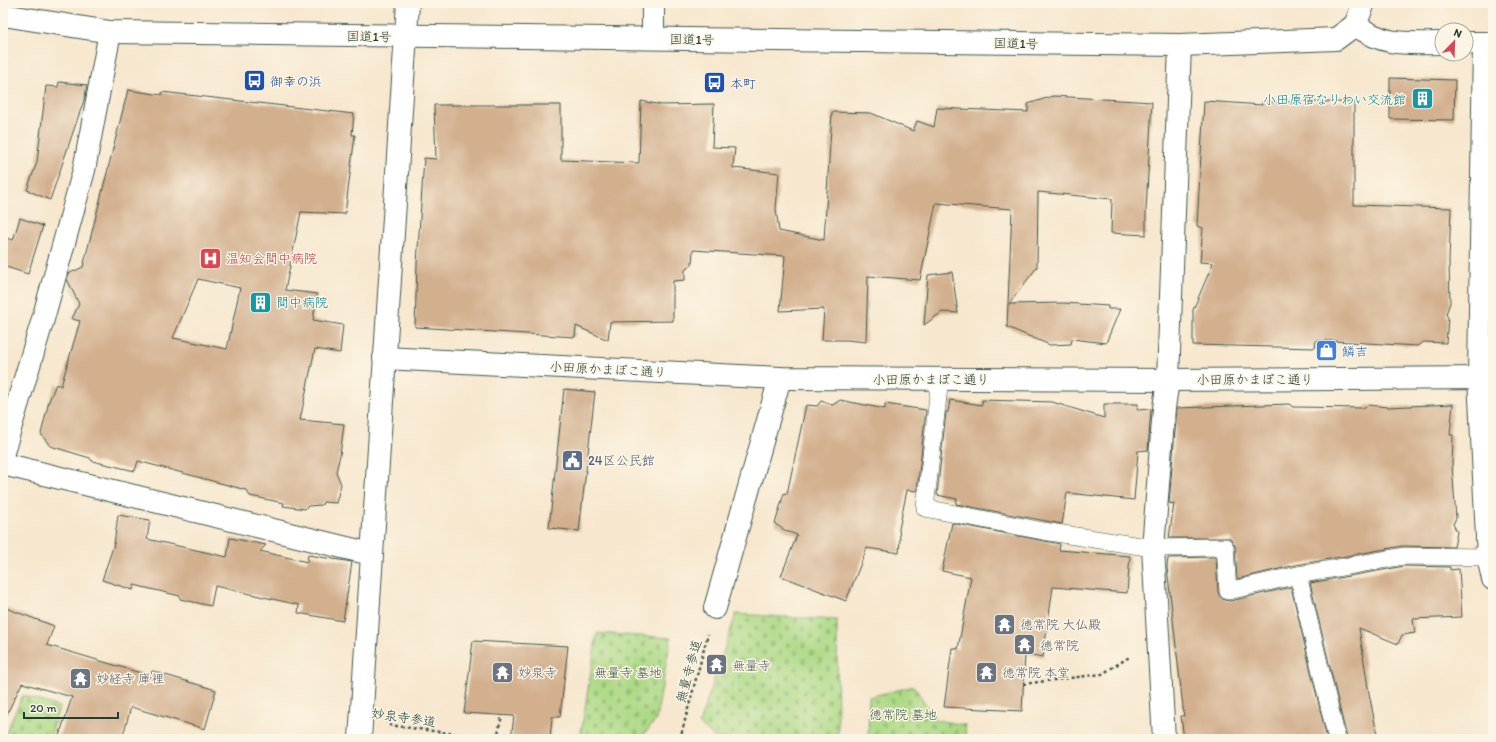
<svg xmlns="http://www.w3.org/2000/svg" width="1496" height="742" font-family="Itim,'Klee One',sans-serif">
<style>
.cemetery{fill:url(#cemetery-stones);stroke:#668b5d}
.building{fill:#d2af8d;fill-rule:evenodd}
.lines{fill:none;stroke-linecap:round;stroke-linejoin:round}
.lane-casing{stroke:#3f564b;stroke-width:18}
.street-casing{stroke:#3f564b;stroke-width:24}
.secondary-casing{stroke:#3f564b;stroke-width:24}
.highway-casing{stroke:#3f564b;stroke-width:24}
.path{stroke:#3f564b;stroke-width:2.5;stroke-dasharray:3 3;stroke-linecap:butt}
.lane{stroke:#fff;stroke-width:17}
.street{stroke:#fff;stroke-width:22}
.secondary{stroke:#fff;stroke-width:22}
.highway{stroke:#fff;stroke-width:22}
.labels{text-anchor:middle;stroke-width:3;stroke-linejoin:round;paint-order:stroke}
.street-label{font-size:13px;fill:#1f3d34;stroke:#fcf5e5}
.transit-label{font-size:13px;fill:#164399;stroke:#fcf5e5;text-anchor:start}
.culture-label{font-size:13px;fill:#0d838f;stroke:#fcf5e5;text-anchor:end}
.health-label{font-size:13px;fill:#be3a42;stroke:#fcf5e5;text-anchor:start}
.shop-label{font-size:13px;fill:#366cbe;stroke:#fcf5e5;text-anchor:start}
.service-label{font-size:13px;fill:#4e5e75;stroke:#fcf5e5;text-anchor:start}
.worship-label{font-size:13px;fill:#5b616d;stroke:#fcf5e5;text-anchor:start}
.park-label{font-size:13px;fill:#3b5c44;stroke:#fcf5e5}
</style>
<defs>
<pattern id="cemetery-stones" width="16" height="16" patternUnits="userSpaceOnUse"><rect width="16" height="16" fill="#add986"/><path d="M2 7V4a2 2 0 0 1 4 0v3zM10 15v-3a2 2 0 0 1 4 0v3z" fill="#94bb74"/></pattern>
</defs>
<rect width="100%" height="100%" fill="#fcf5e5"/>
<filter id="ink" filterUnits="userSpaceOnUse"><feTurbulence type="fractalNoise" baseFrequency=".025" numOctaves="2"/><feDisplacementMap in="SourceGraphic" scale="8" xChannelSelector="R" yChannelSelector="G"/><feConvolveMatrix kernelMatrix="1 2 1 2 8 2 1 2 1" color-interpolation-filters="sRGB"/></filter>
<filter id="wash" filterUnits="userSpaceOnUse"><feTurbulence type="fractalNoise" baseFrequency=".012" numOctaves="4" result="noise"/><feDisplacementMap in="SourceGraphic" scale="16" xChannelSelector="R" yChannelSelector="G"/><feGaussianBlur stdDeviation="0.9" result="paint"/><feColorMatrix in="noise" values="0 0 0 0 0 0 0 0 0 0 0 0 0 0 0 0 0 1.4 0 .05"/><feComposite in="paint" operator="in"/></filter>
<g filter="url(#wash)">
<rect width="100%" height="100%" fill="#f7e7ce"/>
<g class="cemetery">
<path d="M736,614l101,6 1,119h-122l-17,-15z"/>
<path d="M597,633l74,5 -15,82 -16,19h-60z"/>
<path d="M914,686l22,34 29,5 1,14h-98l1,-42z"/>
<path d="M23,695l36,12 -9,32h-47z"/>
</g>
<g id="blocks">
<g class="building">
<path d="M1390,78l65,2 -1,40 -64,-1z"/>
<path d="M59,82l28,3 -2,12 -35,103 -23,-10 10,-28 9,-76 12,1z"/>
<path d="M128,90l34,5v-3l192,22 -2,21h3l-10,79 -44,-2 -16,78 32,4 -4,26 30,5 -3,28 -25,-4 -15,71 44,4 -4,31 -4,17 5,12 -5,19 -13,-1 -1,3 -14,1 -3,3 -22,-3 1,-3 -34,-7 -4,-6 -108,-29 -3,10 -43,-10 -2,-3 -40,-12 -9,-12 8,-33 7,-17 5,2 19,-65 -8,-2 7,-15 -12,-25 1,-5 15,-7zM198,279l42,9 -13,61 -54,-11z"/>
<path d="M1053,96l99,6 -6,108v25l-35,-2 1,-34 -74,-7 -1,75 -28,37 54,-1 45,3v3h12l-14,34 -34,-4 -1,5 -21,1 -43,-18 5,-118 -76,-6 -16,77 -52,-4 -2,66 -19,-2h-25l2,-31 -44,2 5,-55 -92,-6 -1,15 -7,5v10l-12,1v40l-63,1 -2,18 -32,-14 -1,11 -160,-10 2,-63 7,-106 12,1 -2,-54h127v55l78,3 2,-62 21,4 52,-1 -2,43 23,1 -2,20 46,5 -3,36 3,22 45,9 8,-128 39,1 42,18 4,-10 17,6 3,-19 91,4v-8z"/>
<path d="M1204,101l58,4v-3h92v103l97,3 -2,53 1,42 -4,11 2,4 -2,25 -22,-1 -7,4 -101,-6 -1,8 -122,-3v-35l20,-47 -13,-1 3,-34 -6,-2z"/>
<path d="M20,218l23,8 -15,48 -25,-8v-29l10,3z"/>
<path d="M952,272l6,41 -16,-1 -18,13 4,-50z"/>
<path d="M564,389l31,3 -16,139 -30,-3z"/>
<path d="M840,400l45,9v-5l41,6 -9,81 -10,-1 -8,39 1,10 -1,14 -32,-5 -21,53 -65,-25 16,-41 -11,-4 -11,-7 9,-31 3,1 19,-89 11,1 4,-5 12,4z"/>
<path d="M950,400l32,5v-5l70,2 52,16v-14h34l-1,6 14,-1 -3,41 -10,1 -4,49 -67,-7 -5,31 -106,-20 1,-5 -20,-4 9,-83h2z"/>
<path d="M1289,404l4,3 70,1 5,-3 20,2 65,-3 -3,31h3l-1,31 4,52 -3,6 4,8 -3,15 -52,-1 -106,19 -59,14 -2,-33 -5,-8h-61l5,-34 -5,-1 8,-95z"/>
<path d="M118,515l32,5 -3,19 80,18 3,-19 36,7 -6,6 47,11 1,-7 44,7 -9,59 -45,-8 1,-8 -84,-19 -4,20 -31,-7v-3l-46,-11 -1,5 -31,-10 12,-36z"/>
<path d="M952,523l108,21 -1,6 71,6 -3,37 -74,-6 -10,70 -18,-3 -3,57 -78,-4 8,-59 6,1 13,-72 -29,-6z"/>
<path d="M1216,557l2,35 2,5 4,3 6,1 61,-14 36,152h-143l-3,-23h3l-17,-149 1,-9z"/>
<path d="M1405,566l45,1v3l9,-1 3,48 -49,2 2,14 -13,2 -4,9 -39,-16 9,60 10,51h-31l-37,-156z"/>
<path d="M3,607l51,19 -7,19 104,31 1,-5 64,19 -11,39 -74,-22 -9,32h-64l14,-42 -50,-14 -19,39z"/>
<path d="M473,641l95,5 -8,71h-8l-2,22h-39l3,-23 -50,-3z"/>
</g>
</g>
</g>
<g filter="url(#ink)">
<use href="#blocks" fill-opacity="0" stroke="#3f564b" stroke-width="1"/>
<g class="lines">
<defs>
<g id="lane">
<path d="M940,379l-15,129 118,23 110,17 72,-1 3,44 70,-16 106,-19 84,1"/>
<path d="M1298,575l39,164"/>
</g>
<g id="street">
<path d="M653,38v-35"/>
<path d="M1484,43l-5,335 9,179 5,22"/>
<path d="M3,452l40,-133 41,-149 26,-138"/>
<path d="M3,464l368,90"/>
<path d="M715,608l65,-230"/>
<path d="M1164,739l-11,-191 11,-140 4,-28 12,-335"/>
</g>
<g id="secondary">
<path d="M1355,25c32,22 50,18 87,18"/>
<path d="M1466,43h27"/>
<path d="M384,358l396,20 388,2 325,-2"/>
<path d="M360,739l48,-736"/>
</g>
<path id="highway" d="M3,15l107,17 1070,13 156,-6 19,-14 9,-22"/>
</defs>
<use href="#lane" class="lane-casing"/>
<use href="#street" class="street-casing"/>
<use href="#secondary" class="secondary-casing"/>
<use href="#highway" class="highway-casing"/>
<g class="path">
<path d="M1023,684l79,-10 29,-18"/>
<path d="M389,725l103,14"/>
<path d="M497,739l5,-24"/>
<path d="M680,739l28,-105"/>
</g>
<use href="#lane" class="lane"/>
<use href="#street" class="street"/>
<use href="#secondary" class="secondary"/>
<use href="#highway" class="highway"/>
</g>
</g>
<defs>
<symbol id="bus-square" viewBox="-11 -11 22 22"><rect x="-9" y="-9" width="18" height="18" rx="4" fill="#1a4fb4" stroke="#fcf5e5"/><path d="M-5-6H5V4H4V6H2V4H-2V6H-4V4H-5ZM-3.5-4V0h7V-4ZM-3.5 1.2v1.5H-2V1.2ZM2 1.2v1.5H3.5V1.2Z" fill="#fff"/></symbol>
<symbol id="building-square" viewBox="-11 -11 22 22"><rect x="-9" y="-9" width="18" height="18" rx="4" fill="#0f9aa8" stroke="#fcf5e5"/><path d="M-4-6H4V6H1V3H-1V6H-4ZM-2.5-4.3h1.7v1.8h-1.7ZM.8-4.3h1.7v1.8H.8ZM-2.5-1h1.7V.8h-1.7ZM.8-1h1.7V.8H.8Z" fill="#fff"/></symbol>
<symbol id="hospital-square" viewBox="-11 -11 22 22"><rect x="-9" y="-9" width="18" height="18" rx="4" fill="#e0444e" stroke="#fcf5e5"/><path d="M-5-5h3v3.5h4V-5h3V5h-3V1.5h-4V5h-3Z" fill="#fff"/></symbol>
<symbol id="shop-square" viewBox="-11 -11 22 22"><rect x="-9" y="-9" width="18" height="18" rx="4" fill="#3f7fe0" stroke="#fcf5e5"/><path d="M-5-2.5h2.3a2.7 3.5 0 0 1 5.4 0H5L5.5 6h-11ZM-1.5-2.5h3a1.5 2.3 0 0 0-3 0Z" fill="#fff"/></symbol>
<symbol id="civic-square" viewBox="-11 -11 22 22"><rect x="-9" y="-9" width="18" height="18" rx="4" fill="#5c6f8a" stroke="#fcf5e5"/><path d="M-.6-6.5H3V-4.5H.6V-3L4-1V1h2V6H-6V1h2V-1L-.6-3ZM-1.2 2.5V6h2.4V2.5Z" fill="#fff"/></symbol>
<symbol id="temple-square" viewBox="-11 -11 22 22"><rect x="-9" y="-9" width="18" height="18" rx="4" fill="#6b7280" stroke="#fcf5e5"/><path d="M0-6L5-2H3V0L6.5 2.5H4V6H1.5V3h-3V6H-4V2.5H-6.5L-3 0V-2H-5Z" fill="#fff"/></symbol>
</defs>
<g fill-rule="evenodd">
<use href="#bus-square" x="242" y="68" width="25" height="25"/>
<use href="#bus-square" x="702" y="70" width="25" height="25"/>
<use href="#building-square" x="1410" y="86" width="25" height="25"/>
<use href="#hospital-square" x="198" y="246" width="25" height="25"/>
<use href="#building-square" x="248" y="290" width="25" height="25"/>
<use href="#shop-square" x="1314" y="338" width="25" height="25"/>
<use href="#civic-square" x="560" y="448" width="25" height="25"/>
<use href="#temple-square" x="992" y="612" width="25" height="25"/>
<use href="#temple-square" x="1012" y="632" width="25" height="25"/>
<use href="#temple-square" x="704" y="652" width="25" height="25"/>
<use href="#temple-square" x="490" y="660" width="25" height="25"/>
<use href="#temple-square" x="974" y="660" width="25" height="25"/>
<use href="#temple-square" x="68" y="666" width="25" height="25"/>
</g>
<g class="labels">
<g class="street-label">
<text transform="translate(369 36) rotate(1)" y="5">国道1号</text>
<text transform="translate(692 39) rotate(1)" y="5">国道1号</text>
<text transform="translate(1016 43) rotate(1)" y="5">国道1号</text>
<text transform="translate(608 369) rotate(3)" y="5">小田原かまぼこ通り</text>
<text x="931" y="384">小田原かまぼこ通り</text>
<text x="1255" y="384">小田原かまぼこ通り</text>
<text transform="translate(688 671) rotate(-75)" y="5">無量寺参道</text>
<text transform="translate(404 717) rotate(8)" y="5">妙泉寺参道</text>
</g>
<g class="transit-label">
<text x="270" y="86">御幸の浜</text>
<text x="730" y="88">本町</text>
</g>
<g class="culture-label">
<text x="1406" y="104">小田原宿なりわい交流館</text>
<text x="276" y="307" text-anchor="start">間中病院</text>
</g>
<g class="health-label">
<text x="226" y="263">温知会間中病院</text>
</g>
<g class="shop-label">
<text x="1342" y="356">鱗吉</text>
</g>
<g class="service-label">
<text x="588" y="465">24区公民館</text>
</g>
<g class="worship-label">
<text x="1020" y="629">徳常院 大仏殿</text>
<text x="1040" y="650">徳常院</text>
<text x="732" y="670">無量寺</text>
<text x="518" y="677">妙泉寺</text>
<text x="1002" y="677">徳常院 本堂</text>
<text x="96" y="683">妙経寺 庫裡</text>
</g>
<g class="park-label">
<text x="628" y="677">無量寺 墓地</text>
<text x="903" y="719">徳常院 墓地</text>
</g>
</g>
<rect width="1496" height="742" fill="none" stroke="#fcf5e5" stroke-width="16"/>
<g transform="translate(1454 42) rotate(23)"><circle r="19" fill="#fcf5e5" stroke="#a4ab9e"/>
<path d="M0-3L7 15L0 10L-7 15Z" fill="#d1495b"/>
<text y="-6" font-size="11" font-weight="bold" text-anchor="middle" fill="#1f3d34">N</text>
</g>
<path d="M24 712v6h94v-6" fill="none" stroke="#1f3d34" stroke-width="2"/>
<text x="30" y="712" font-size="12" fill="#1f3d34" stroke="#fcf5e5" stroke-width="3" paint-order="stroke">20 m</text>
</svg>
